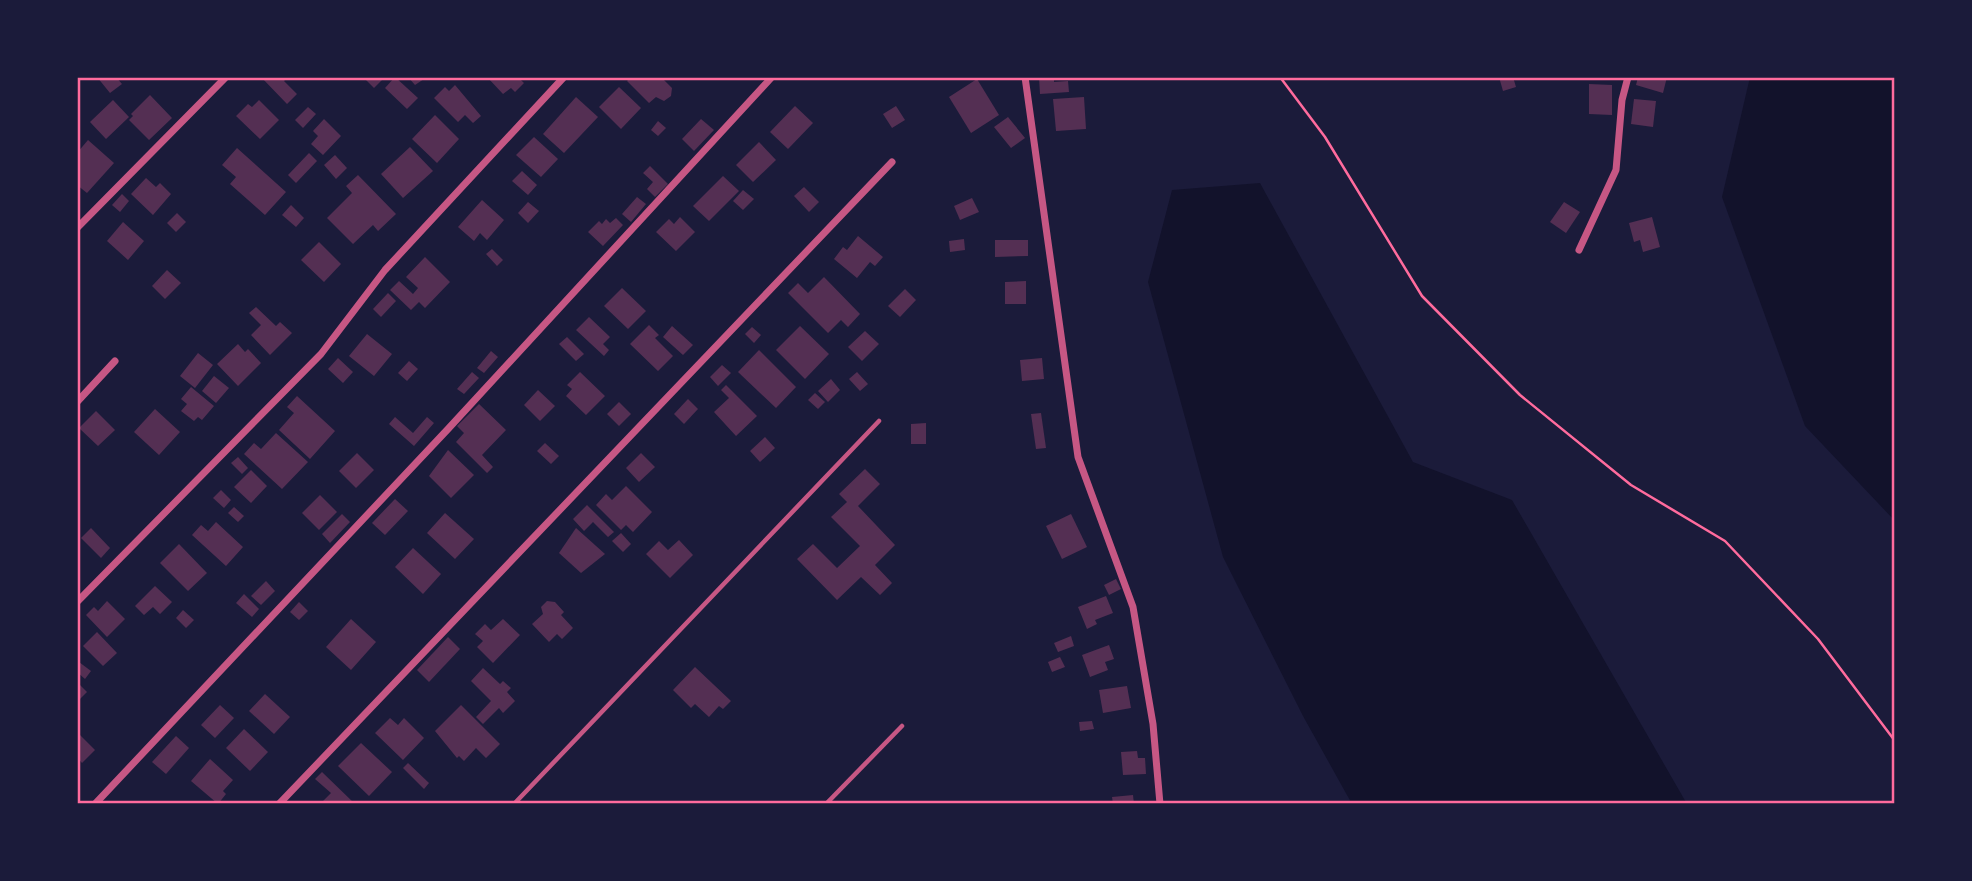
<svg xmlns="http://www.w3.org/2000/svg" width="1972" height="881" font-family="Helvetica,sans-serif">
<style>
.water{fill:#12122b}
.building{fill:#542f53}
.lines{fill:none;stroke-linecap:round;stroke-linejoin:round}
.path{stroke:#ff6b9d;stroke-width:2.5}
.service{stroke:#c65784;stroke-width:4.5}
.minor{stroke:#c65784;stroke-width:7}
.neatline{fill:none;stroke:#ff6b9d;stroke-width:2.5}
</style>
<rect width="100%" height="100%" fill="#1b1b3a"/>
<g class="water">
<path d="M1750,77h145v444l-90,-95 -83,-229z"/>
<path d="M1260,183l153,279 99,38 175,304h-335l-49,-88 -80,-159 -75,-275 24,-92z"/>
</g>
<g class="building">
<path d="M97,77h19l6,7 -12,9z"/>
<path d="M261,77h27l-4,4 13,13 -10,10z"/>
<path d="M363,77h22l-11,11z"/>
<path d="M395,77l23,21 -11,11 -22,-21z"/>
<path d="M408,77h19l-12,8z"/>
<path d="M487,77h31l6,6 -9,9 -4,-4 -8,6z"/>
<path d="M631,77h30l11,11 -1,8 -7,5 -8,-4 -7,6 -22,-22z"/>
<path d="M1039,77h15v5l14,-1 1,11 -29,2z"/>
<path d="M1499,77h14l3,10 -13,4z"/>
<path d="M1638,77h29l-4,16 -27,-8z"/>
<path d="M977,79l22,36 -28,18 -22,-36z"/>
<path d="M1589,84l23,1v30l-23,-1z"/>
<path d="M455,85l26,31 -8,7 -8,-8 -7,7 -24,-24 11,-11 4,4z"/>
<path d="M619,87l22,21 -20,21 -22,-22z"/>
<path d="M150,95l22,23 -23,22 -20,-20 4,-4 -2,-2z"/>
<path d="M576,97l22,20 -34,36 -21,-19z"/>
<path d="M1084,97l2,32 -30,2 -3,-32z"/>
<path d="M1634,99l22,2 -3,26 -22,-3z"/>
<path d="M113,100l16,17 -23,22 -16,-17z"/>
<path d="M259,100l20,20 -19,19 -24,-23 12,-12 4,3z"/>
<path d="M795,106l18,17 -25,26 -18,-17z"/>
<path d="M896,106l9,14 -13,8 -9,-14z"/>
<path d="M308,107l8,7 -13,14 -8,-8z"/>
<path d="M435,115l24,24 -22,24 -25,-24z"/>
<path d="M1008,117l17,21 -14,10 -17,-21z"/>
<path d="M324,119l17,17 -18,19 -12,-11 7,-8 -5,-5z"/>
<path d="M701,119l13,11 -20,21 -12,-12z"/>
<path d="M658,121l8,7 -8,8 -7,-6z"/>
<path d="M534,137l24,22 -17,18 -25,-22z"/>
<path d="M88,140l26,23 -27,30 -10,-8v-32z"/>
<path d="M759,142l17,18 -23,22 -17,-17z"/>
<path d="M410,147l23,24 -30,27 -22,-24z"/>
<path d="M237,148l49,44 -21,23 -35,-31 6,-7 -14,-12z"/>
<path d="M309,153l8,8 -21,22 -8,-8z"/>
<path d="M335,155l12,13 -11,11 -12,-14z"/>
<path d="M650,166l18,18 -13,13 -8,-8 6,-7 -10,-9z"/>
<path d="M522,171l15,14 -9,10 -16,-14z"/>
<path d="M358,175l38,39 -18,17 -5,-6 -20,19 -26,-26 25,-25 -6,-7z"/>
<path d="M723,176l16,15 -30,30 -16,-15z"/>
<path d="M146,178l10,9 4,-4 11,11 -18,21 -22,-21z"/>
<path d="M804,187l15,15 -10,10 -15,-16z"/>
<path d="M743,190l11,9 -11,11 -10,-9z"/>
<path d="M122,194l7,7 -9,11 -8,-7z"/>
<path d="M637,197l9,7 -15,18 -9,-8z"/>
<path d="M972,198l7,14 -19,8 -6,-14z"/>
<path d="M482,200l22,20 -17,20 -7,-7 -6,8 -16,-14z"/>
<path d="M528,202l11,9 -11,12 -10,-10z"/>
<path d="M1564,202l16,10 -14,21 -16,-11z"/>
<path d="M291,205l13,13 -8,9 -14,-12z"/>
<path d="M177,213l9,9 -10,10 -9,-9z"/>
<path d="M680,217l15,15 -19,19 -20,-19 13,-13 5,5z"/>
<path d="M1652,217l8,30 -17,5 -3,-12 -6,2 -5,-19z"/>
<path d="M616,218l7,7 -20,21 -15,-14 11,-11 3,3 4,-5 4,4z"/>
<path d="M123,222l21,19 -16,19 -21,-19z"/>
<path d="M858,236l25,21 -8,9 -5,-4 -13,16 -23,-19 9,-12 4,3z"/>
<path d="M964,239l1,11 -15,2 -1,-11z"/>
<path d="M995,240h33v16l-33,1z"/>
<path d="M319,242l22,22 -17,18 -23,-22z"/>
<path d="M492,249l11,11 -6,6 -11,-12z"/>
<path d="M425,257l25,25 -25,26 -6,-6 -8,8 -21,-20 9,-9 14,13 5,-6 -12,-11z"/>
<path d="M167,270l14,13 -16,16 -13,-13z"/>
<path d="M824,277l36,37 -12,13 -7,-7 -13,13 -40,-40 10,-10 10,10z"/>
<path d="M1026,281v23h-21v-22z"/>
<path d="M622,288l24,23 -18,18 -24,-23z"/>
<path d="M905,289l11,11 -16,17 -12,-11z"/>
<path d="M388,293l8,8 -15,16 -8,-8z"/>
<path d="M256,307l20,19 4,-4 12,11 -22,22 -19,-20 10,-10 -12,-12z"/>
<path d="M589,317l21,20 -7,7 6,6 -5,6 -28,-26z"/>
<path d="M649,325l10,10 -4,3 18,18 -15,15 -28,-27z"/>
<path d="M672,326l21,19 -10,10 -20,-18z"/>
<path d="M800,326l29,28 -24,25 -29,-29z"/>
<path d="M752,327l9,8 -7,8 -9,-9z"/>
<path d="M865,331l14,13 -17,17 -14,-14z"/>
<path d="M367,334l25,20 -18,22 -25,-20z"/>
<path d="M567,337l17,17 -8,7 -17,-17z"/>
<path d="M238,344l7,8 3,-3 13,14 -23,23 -21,-22z"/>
<path d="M759,350l37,37 -20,21 -38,-36z"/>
<path d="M491,351l7,6 -14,16 -7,-5z"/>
<path d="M198,353l15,12 -18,23 -15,-12z"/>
<path d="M338,358l15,14 -10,11 -15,-14z"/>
<path d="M1042,358l2,21 -22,2 -2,-21z"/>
<path d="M409,361l9,8 -11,12 -9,-8z"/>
<path d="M722,365l9,8 -13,13 -8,-9z"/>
<path d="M472,372l7,6 -15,16 -7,-5z"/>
<path d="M580,372l25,24 -19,19 -20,-19 6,-7 -5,-4z"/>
<path d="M857,372l11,12 -8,7 -11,-12z"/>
<path d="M214,376l15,12 -13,15 -14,-12z"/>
<path d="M831,379l9,11 -12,12 -10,-11z"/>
<path d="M726,385l31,31 -21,20 -22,-24 15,-14 -8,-8z"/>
<path d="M191,387l23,19 -12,14 -4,-3 -4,4 -13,-10 6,-7 -6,-5z"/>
<path d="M538,390l17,16 -15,15 -16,-16z"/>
<path d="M815,393l10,9 -7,7 -10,-9z"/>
<path d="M297,396l38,35 -25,28 -31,-29 15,-17 -7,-6z"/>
<path d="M688,399l10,10 -14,15 -10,-10z"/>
<path d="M619,402l12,12 -12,12 -12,-12z"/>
<path d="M479,404l27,26 -24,25 11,12 -6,6 -31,-31 8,-9 -7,-7z"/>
<path d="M155,409l25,23 -21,23 -25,-23z"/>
<path d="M96,411l19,19 -17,16 -19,-18z"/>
<path d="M1041,413l5,35 -10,1 -5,-35z"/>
<path d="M395,417l18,16 14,-16 7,6 -20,23 -25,-22z"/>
<path d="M926,423v21h-15v-20z"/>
<path d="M276,433l32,29 -26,27 -38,-35 10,-11 7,6z"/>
<path d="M765,437l10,11 -15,14 -10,-11z"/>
<path d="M545,443l14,13 -8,8 -14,-13z"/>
<path d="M448,450l26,25 -23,23 -22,-22z"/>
<path d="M357,453l17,17 -18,18 -17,-17z"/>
<path d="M641,453l14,14 -16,15 -13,-14z"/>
<path d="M238,457l10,11 -6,6 -11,-11z"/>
<path d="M865,469l15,15 -22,22 37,39 -20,20 17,18 -12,12 -19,-18 -24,23 -40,-41 16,-15 24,24 23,-22 -29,-29 16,-15 -8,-8z"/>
<path d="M251,470l16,16 -16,17 -17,-16z"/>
<path d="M626,486l26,26 -19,20 -7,-7 -5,5 -25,-25 10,-11 6,6z"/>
<path d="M221,490l10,10 -7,8 -11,-10z"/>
<path d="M320,495l17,17 -18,18 -17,-17z"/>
<path d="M395,499l13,12 -23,24 -13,-12z"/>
<path d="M587,505l27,27 -6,5 -15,-15 -9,9 -11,-12z"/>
<path d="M234,507l10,9 -6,6 -10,-9z"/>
<path d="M445,513l29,26 -19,20 -28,-26z"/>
<path d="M342,514l8,8 -20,21 -8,-9z"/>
<path d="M1071,514l16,33 -25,12 -16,-33z"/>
<path d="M216,522l27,25 -17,19 -34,-31 9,-10 7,6z"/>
<path d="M91,528l19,20 -9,10 -20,-20z"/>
<path d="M576,528l29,26 -24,19 -22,-20z"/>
<path d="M621,533l10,11 -8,8 -11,-11z"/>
<path d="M679,540l14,15 -23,23 -24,-24 13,-13 9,9z"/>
<path d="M179,544l28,29 -19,18 -28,-28z"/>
<path d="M413,548l28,26 -18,20 -28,-27z"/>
<path d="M1116,579l5,10 -12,6 -5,-10z"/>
<path d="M266,581l9,10 -14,14 -10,-9z"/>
<path d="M155,586l17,16 -12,12 -7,-7 -9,8 -9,-9z"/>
<path d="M244,594l15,15 -7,8 -16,-14z"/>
<path d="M1106,596l7,17 -18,7 2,4 -10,5 -9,-22z"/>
<path d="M107,601l18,18 -18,18 -21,-22 8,-8 4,4z"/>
<path d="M547,601l8,1 9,10 -3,3 12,13 -11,11 -5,-5 -8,8 -17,-18 11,-10 -2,-7z"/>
<path d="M299,602l9,9 -9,9 -9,-8z"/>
<path d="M183,610l11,10 -8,8 -10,-10z"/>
<path d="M351,619l25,23 -25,28 -25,-23z"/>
<path d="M503,619l17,16 -27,28 -16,-16 6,-6 -8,-7 10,-10 6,6z"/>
<path d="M97,632l20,21 -14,13 -20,-20z"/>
<path d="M1071,636l3,10 -16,6 -4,-9z"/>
<path d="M448,637l12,12 -31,33 -12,-12z"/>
<path d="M1109,645l5,14 -9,3 3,8 -18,7 -8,-22z"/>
<path d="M1060,657l5,10 -13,5 -4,-10z"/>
<path d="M79,662l12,9 -6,8 -8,-7z"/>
<path d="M695,667l36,34 -8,8 -4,-3 -10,11 -14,-13 -4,4 -18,-18z"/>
<path d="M483,668l17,16 3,-3 8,7 -4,4 8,9 -12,12 -4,-5 -16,16 -7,-7 15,-16 -20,-20z"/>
<path d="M77,682l10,10 -10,10z"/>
<path d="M1127,686l4,22 -28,5 -4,-23z"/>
<path d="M265,694l25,23 -16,17 -25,-23z"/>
<path d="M220,705l14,13 -19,20 -14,-13z"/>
<path d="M461,705l39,39 -14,14 -10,-10 -12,13 -5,-5 -2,2 -22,-27z"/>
<path d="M390,718l8,7 6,-7 20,20 -21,22 -28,-27z"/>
<path d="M1092,721l2,8 -14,2 -1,-9z"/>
<path d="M244,729l24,23 -18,19 -24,-23z"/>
<path d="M77,732l18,18 -13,13 -5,-6z"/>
<path d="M176,736l13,12 -23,26 -14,-12z"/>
<path d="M361,743l31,29 -23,24 -31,-30z"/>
<path d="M1137,751l1,7h7l1,16 -23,1 -2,-23z"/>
<path d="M210,759l23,21 -10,11 3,3 -8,10 -27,-23z"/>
<path d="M408,763l21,20 -5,6 -21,-21z"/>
<path d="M322,772l33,32h-35l11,-11 -16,-14z"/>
<path d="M1133,795l1,9h-21l-1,-7z"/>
</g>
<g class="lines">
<path class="path" d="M1280,77l45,60 97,159 98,99 111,90 94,56 93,98 77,102"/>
<g class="service">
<path d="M514,804l365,-383"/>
<path d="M826,804l76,-78"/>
</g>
<g class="minor">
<path d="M1025,77l53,380 55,150 20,117 7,80"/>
<path d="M77,228l149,-151"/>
<path d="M1579,250l37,-80 6,-70 6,-23"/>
<path d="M77,402l38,-41"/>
<path d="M77,602l244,-248 64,-84 179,-193"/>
<path d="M95,804l353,-375 324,-352"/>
<path d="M279,804l613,-642"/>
</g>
</g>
<rect width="1972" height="881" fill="none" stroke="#1b1b3a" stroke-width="158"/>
<rect x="79" y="79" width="1814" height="723" class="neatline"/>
</svg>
